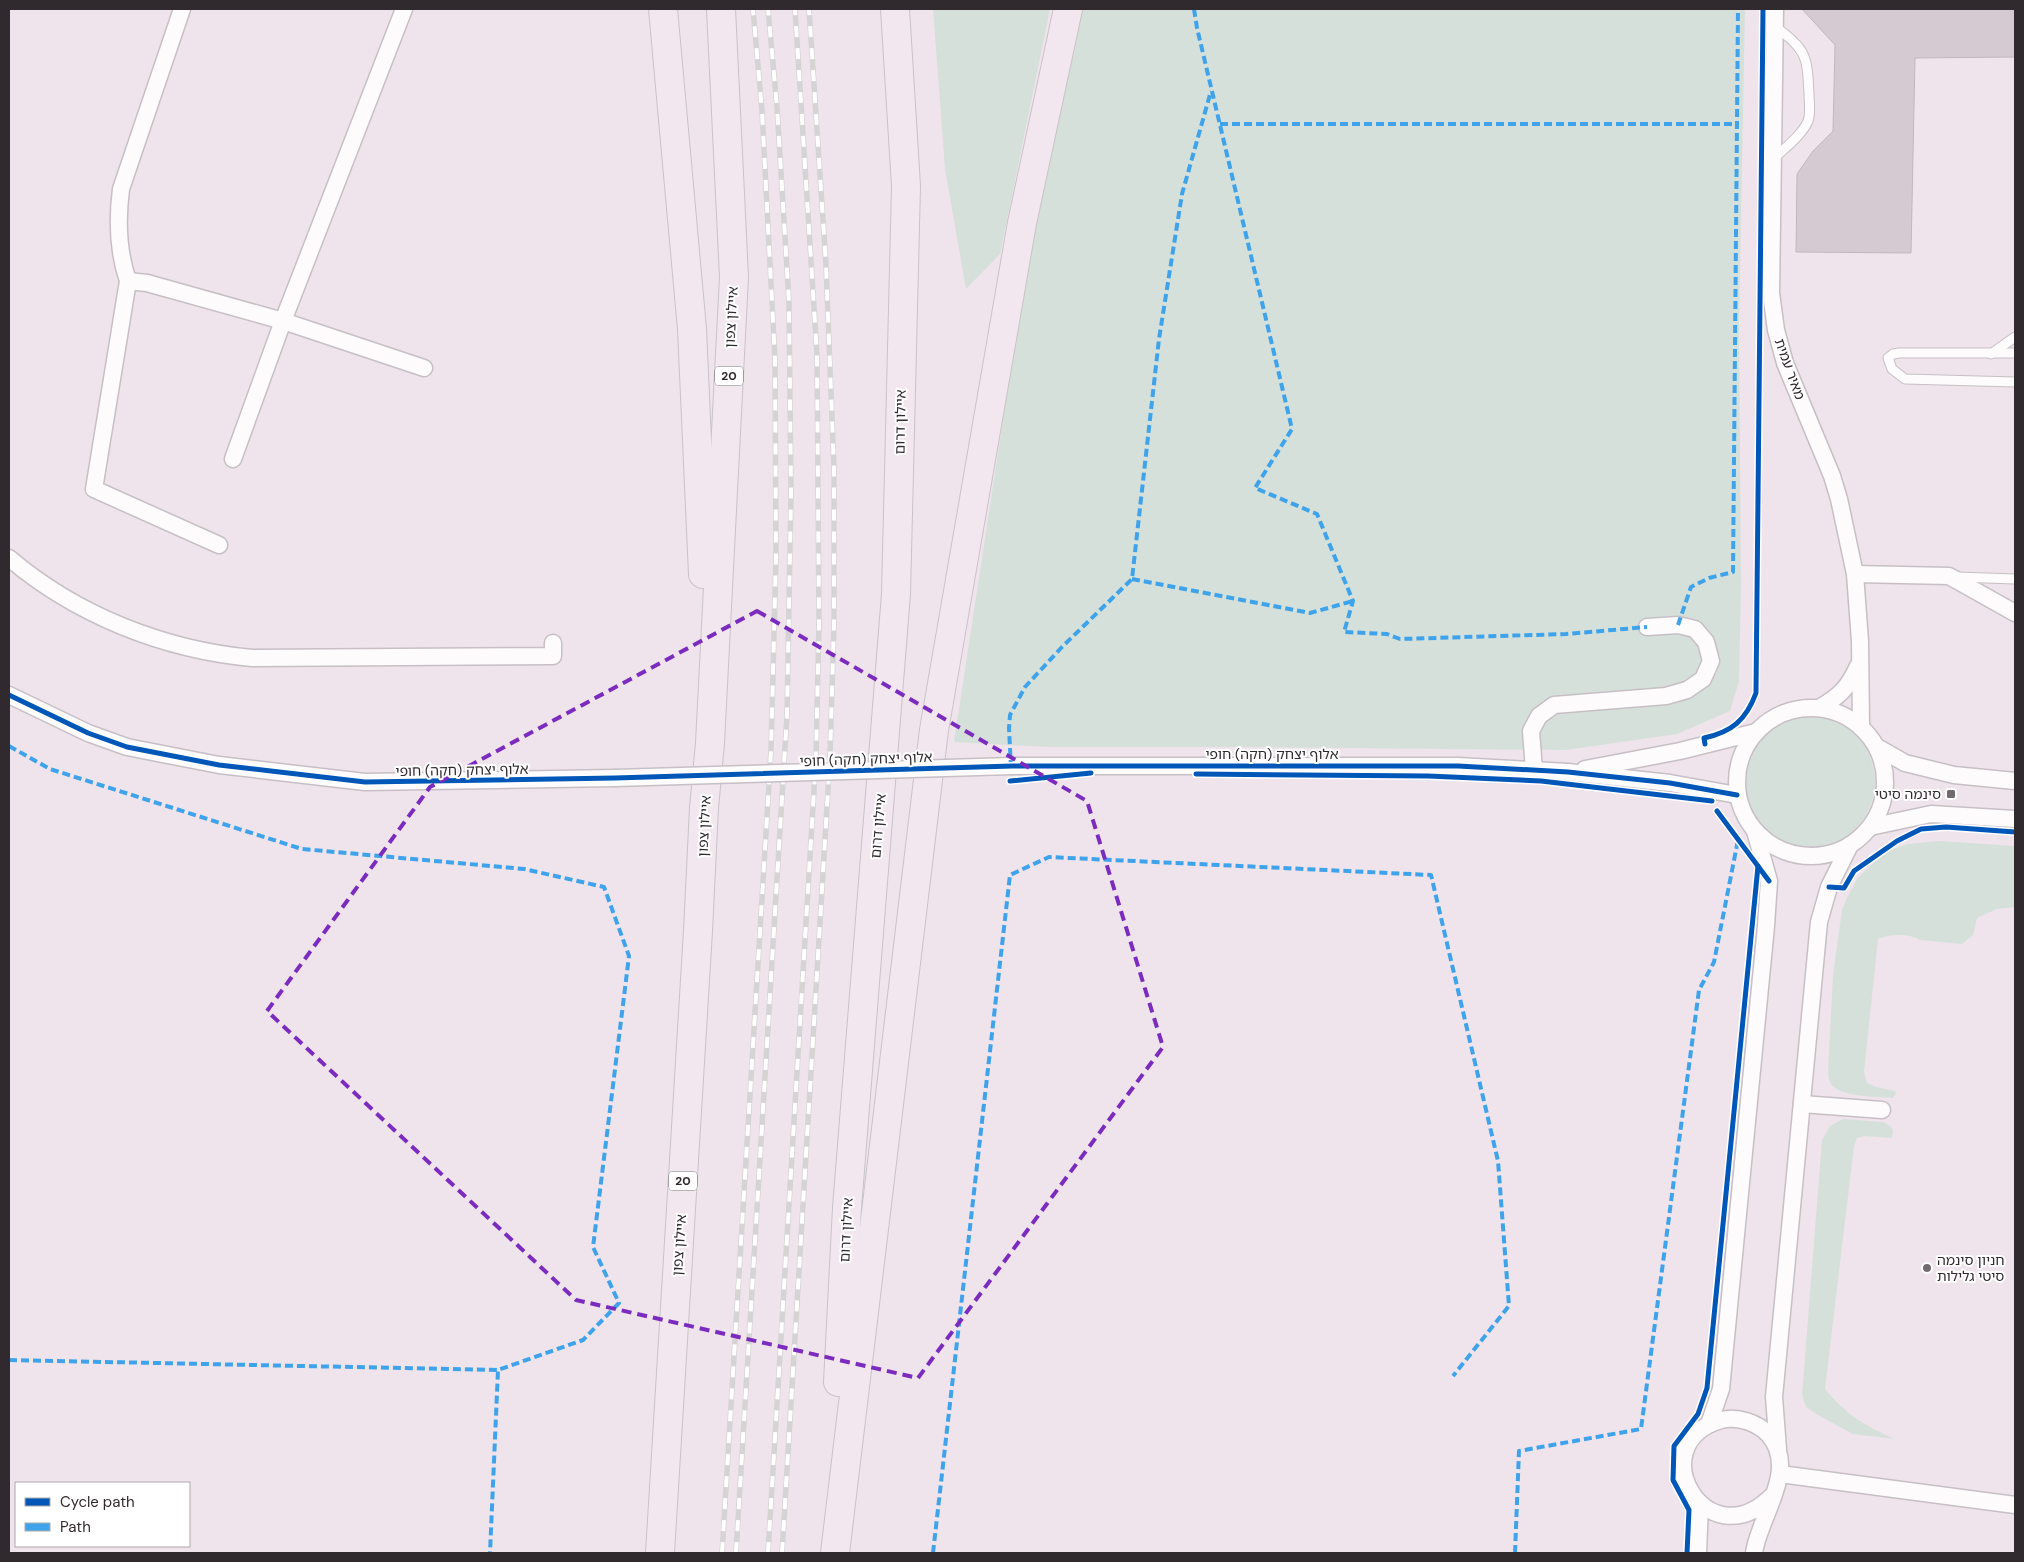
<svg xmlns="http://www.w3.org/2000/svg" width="2024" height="1562" font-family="'DM Sans','Noto Sans Hebrew',sans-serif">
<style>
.green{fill:#d5e0da}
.building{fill:#d5cad2;stroke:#c0b8be}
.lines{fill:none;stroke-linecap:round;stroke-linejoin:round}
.service-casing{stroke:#c7bfc5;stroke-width:11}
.minor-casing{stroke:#c7bfc5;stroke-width:19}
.motorway-casing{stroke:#c8c3c6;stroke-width:30}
.service{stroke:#fdfbfc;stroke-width:9}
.minor{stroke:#fdfbfc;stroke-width:16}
.motorway{stroke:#f2e7ef;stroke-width:28}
.rail-casing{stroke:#d6d3d5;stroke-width:5.5}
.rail{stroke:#fff;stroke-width:4;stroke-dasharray:11;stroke-linecap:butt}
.minor-bridge-casing{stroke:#c7bfc5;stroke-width:19;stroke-linecap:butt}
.minor-bridge{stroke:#fdfbfc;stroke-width:16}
.quiet{stroke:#3ea3eb;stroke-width:4;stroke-dasharray:8 4;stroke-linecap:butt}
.cycleway-casing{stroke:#fff;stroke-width:8}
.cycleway{stroke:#0057b8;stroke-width:5}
.marked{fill:none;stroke:#7b2cbf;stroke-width:4;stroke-dasharray:10 6;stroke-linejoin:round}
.poi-dot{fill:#736a70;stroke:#fff;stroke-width:2}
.labels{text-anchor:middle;stroke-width:4;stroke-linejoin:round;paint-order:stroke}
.shield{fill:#fff;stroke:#6e696d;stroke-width:1}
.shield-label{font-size:12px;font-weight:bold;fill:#30292e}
.street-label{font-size:14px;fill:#30292e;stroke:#fff}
.poi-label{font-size:14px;fill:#30292e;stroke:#fff;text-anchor:end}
</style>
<rect width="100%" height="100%" fill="#efe4ec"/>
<g class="green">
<path d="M933,9h117l-50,245 -34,35 -21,-120z"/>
<path d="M1079,9h666l-6,314 2,262 -2,96 -9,30 -53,23 -111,16 -329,-3h-189l-94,-5 73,-480z"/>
<circle cx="1810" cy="782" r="65"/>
<path d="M1938,841l77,5v61l-18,2 -20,9 -4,17 -11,9 -42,-4c-11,-7 -30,-6 -42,-1l-14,133 3,11 9,4 19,4 1,2 -3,5c-15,-1 -54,-1 -62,-14 -2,-3 -3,-8 -3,-12l5,-97 9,-65 5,-12 10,-19 17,-17 16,-12 18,-6z"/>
<path d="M1843,1119l40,3 6,3 4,5 -1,8 -27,-2 -8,2 -3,8 -29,243c20,25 42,38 70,50l-42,-5 -37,-20 -10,-7 -4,-12 20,-255 8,-14z"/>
</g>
<path class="building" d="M1802,9h213v48l-100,1 -4,195 -115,-1 1,-78 16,-23 20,-20 2,-86z"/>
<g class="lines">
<defs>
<g id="service">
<path d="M1774,158c11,-10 28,-23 34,-37 3,-8 1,-19 1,-27 -2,-39 -2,-44 -35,-68"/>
<path d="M2015,353h-116l-6,1 -5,4 4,11 13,10 110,3"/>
<path d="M1991,354l24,-17"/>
<path d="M1957,577l58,2"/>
</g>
<g id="minor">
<path d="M182,9l-61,180c-4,31 -3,63 7,92l-34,208 125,56"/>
<path d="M1775,9l-4,284 5,37 9,33 47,113 7,23 16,75 5,67 1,86"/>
<path d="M128,281l19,2 136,38 141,47"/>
<path d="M233,459l50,-138 121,-312"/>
<path d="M9,558c67,57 155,92 243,100l301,-2v-13"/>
<path d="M1855,574l94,2 66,37"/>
<path d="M9,695l79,38 39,14 92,18 146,17 250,-4"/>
<circle cx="1811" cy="782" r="74"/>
<path d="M1819,708c21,-12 29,-20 39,-42"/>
<path d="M1877,747l28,16 49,12 61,6"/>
<path d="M1012,766h446l110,6 102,11 67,12"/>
<path d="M1585,769l95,-18 76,-19"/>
<path d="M1534,770l-3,-39 8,-15 15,-11 112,-9 21,-6 16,-11 8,-18 -5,-19 -11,-13 -17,-4 -31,2"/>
<path d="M1870,827l61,-13 84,5"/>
<path d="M1802,1104l80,6"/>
<path d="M1709,1424l12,-35 45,-463 3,-45 -14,-50"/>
<path d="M1778,1449l-4,-52 45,-475 10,-35 21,-42"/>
<path d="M1780,1474l235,31"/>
<path d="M1698,1553l2,-48"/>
<path d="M1754,1553c5,-37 45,-83 15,-118 -12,-13 -32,-19 -48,-15 -82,24 -15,142 51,76"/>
</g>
<g id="motorway">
<path d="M663,9l29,320 11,245"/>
<path d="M838,1382l9,-174 49,-614 10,-408 -11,-177"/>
<path d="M660,1553l38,-622 6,-123 6,-65 24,-466 -13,-268"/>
<path d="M835,1553l99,-823 88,-507 46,-214"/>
</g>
</defs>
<use href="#service" class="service-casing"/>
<use href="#minor" class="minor-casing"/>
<use href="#motorway" class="motorway-casing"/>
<use href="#service" class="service"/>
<use href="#minor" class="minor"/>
<use href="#motorway" class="motorway"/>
<defs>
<g id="rail">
<path d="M722,1553l49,-802 5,-195 -1,-196 -13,-249 -9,-102"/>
<path d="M736,1553l51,-838 4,-221 -2,-192 -12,-195 -9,-98"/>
<path d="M768,1553l48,-796 3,-133 -2,-269 -22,-346"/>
<path d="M782,1553l48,-796 4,-133v-155l-8,-204 -17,-256"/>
</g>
</defs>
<use href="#rail" class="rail-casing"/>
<use href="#rail" class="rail"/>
<defs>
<path id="minor-bridge" d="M615,778l397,-12"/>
</defs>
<use href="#minor-bridge" class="minor-bridge-casing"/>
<use href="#minor-bridge" class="minor-bridge"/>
<g class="quiet">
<path d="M1194,9l3,19 95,401 -37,59 62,26 36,87 -9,31 43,2 13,5 166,-5 81,-7"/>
<path d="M1220,124h517"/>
<path d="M1132,579l178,34 43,-12"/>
<path d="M1678,625l13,-38 18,-9 24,-6 5,-563"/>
<path d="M9,746l41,23 252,80 222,20 80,18 25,69 -36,291 26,56 -36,37 -85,30 -8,183"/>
<path d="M1011,768l-2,-40 1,-13 15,-28 37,-40 70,-68 27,-240 23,-145 29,-103"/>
<path d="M9,1360l489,10"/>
<path d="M933,1553l77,-678 39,-18 382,18 67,286 11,145 -56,70"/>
<path d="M1515,1553l4,-102 122,-22 58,-439 15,-28 24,-122"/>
</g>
<defs>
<g id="cycleway">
<path d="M9,695l79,38 39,14 92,18 146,17 250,-4 397,-12h446l110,6 102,11 67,12"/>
<path d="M1705,744l-1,-6c28,-6 42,-18 52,-45l7,-684"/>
<path d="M1196,774l232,2 113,5 171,20"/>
<path d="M1010,781l81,-8"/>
<path d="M1717,811l52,70"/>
<path d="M1829,887l15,1 10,-17 43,-30 24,-12 25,-2 69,5"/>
<path d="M1687,1553l2,-43 -16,-30 1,-34 24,-32 9,-26 51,-522"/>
</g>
</defs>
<use href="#cycleway" class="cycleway-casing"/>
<use href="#cycleway" class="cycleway"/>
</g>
<path class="marked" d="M757,611l330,190 76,246 -245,331 -342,-78 -309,-289 163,-224z"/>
<g class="poi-dot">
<rect x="1946" y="789" width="10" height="10" rx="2.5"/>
<circle cx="1927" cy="1268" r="5"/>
</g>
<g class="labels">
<g class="shield">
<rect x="715" y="366.5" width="28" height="19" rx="4"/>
<rect x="669" y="1171.5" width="28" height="19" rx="4"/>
</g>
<g class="shield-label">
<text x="729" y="380">20</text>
<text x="683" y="1185">20</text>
</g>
<g class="street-label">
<text transform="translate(731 317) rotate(-87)" y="5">איילון צפון</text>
<text transform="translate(1790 369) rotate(70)" y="5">מאיר עמית</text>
<text transform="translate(900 422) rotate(-89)" y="5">איילון דרום</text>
<text x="1272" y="759">אלוף יצחק (חקה) חופי</text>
<text transform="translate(866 759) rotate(-2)" y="5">אלוף יצחק (חקה) חופי</text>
<text transform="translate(462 770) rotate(-1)" y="5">אלוף יצחק (חקה) חופי</text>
<text transform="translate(704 826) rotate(-87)" y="5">איילון צפון</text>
<text transform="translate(878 826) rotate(-85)" y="5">איילון דרום</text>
<text transform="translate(846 1230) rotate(-87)" y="5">איילון דרום</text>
<text transform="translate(679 1245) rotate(-86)" y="5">איילון צפון</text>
</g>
<g class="poi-label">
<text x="1941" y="799">סינמה סיטי</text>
<text x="1937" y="1265" text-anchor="start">חניון סינמה<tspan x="1937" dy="16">סיטי גלילות</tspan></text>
</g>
</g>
<rect width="2024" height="1562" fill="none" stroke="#30292e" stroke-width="20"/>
<rect x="15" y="1482" width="175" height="65" fill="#ffffff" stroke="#aca9ab"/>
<rect x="25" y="1498" width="25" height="8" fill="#0057b8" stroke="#aca9ab"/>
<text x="60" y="1507" font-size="15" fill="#30292e">Cycle path</text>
<rect x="25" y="1523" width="25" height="8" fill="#3ea3eb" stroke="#aca9ab"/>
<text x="60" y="1532" font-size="15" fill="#30292e">Path</text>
</svg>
